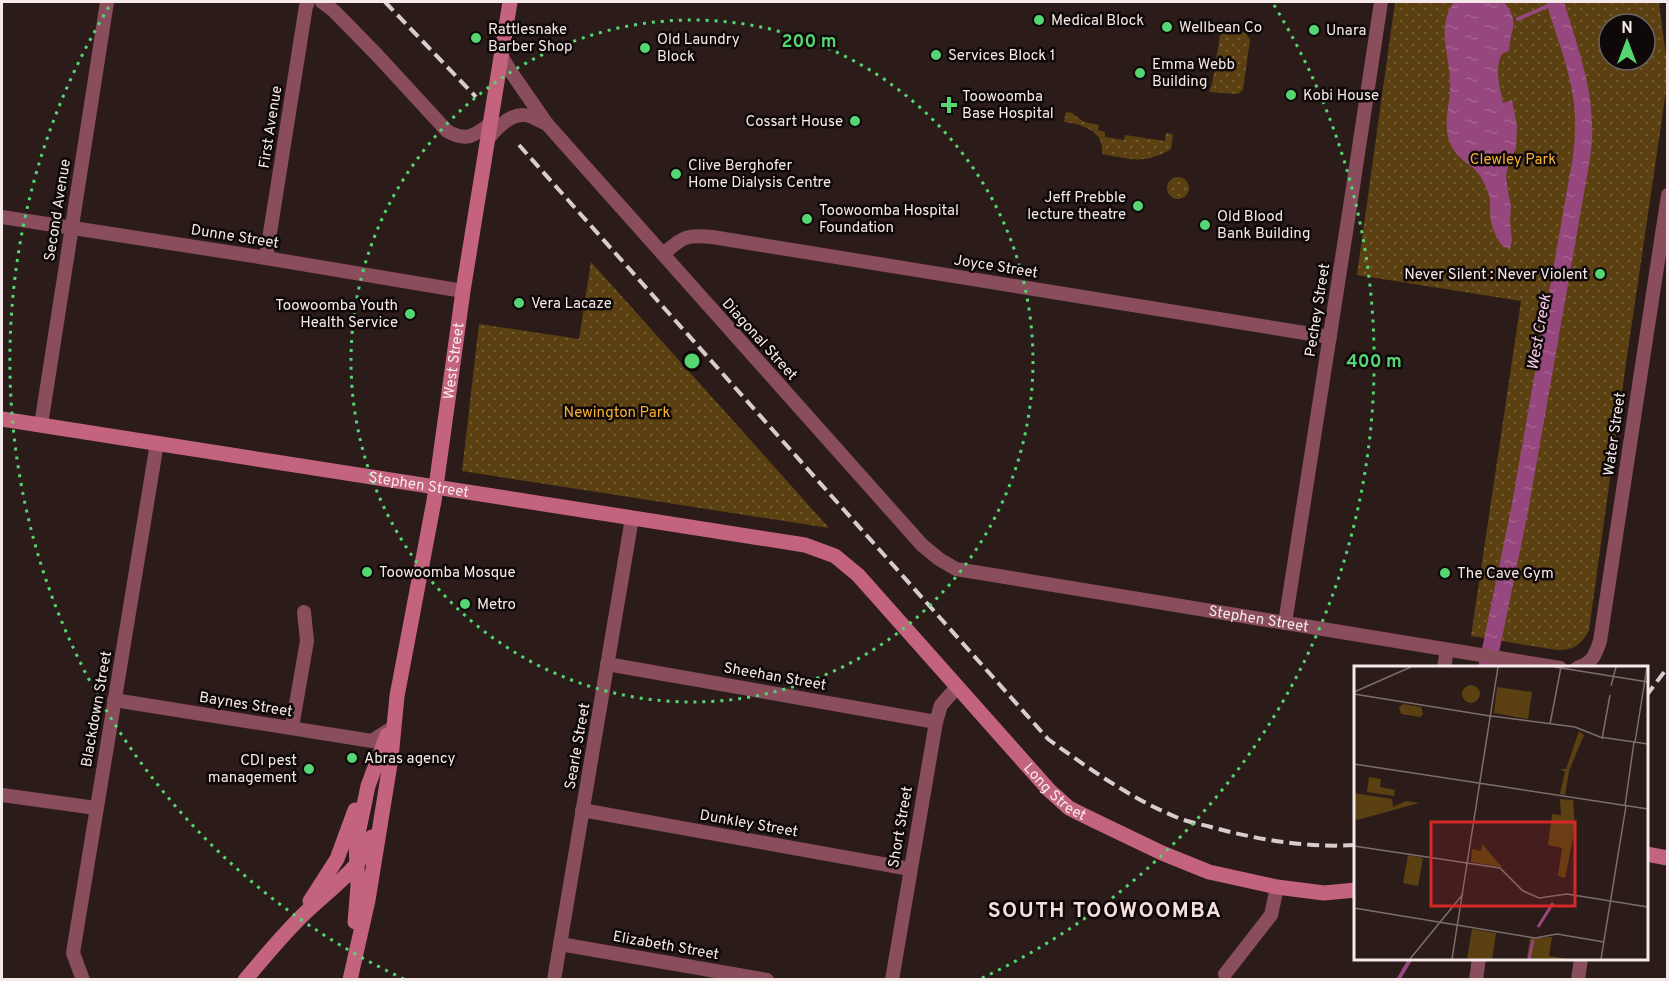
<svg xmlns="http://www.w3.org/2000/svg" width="1669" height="981" font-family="Overpass,sans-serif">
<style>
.park{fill:url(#park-dots);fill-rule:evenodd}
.water{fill:url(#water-ripples)}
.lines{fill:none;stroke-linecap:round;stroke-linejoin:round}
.stream{stroke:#96477d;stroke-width:4}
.street{stroke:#894d5b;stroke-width:14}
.secondary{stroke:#c4637d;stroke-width:15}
.rail{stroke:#d8cdcc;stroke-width:4;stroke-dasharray:12 6;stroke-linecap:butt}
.ring{fill:none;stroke:#54d672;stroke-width:3;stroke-dasharray:3 6}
.poi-dot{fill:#54d672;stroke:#0f0808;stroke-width:2}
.labels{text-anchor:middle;stroke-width:5;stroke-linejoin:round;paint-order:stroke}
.poi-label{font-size:15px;fill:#f5eae9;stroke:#0f0808;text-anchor:start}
.street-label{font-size:15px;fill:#f5eae9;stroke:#0f0808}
.park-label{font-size:15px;fill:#f8b131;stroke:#0f0808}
.water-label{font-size:16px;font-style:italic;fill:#f4c7e3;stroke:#0f0808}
.district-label{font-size:21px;font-weight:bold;letter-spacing:1.5px;fill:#f4dfdc;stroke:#0f0808}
.inset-river{fill:none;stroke:#96477d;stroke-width:3}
.inset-road{fill:none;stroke:#7c6e6d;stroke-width:1.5}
.view{fill:#d62828;fill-opacity:0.15;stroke:#d62828;stroke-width:3}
.inset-edge{fill:none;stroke:#f5eae9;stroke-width:3}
.centre{fill:#54d672;stroke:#0f0808;stroke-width:3}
.ring-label{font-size:18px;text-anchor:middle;font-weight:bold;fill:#54d672;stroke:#0f0808;stroke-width:5;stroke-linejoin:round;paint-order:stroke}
</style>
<defs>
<pattern id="park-dots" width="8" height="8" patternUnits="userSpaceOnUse" patternTransform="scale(1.5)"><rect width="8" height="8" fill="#5b4012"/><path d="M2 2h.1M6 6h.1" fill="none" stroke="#735c34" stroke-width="1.8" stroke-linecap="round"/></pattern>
<pattern id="water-ripples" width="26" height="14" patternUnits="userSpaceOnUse" patternTransform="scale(1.5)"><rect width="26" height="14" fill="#96477d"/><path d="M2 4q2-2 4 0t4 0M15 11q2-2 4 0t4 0" fill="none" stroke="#a5628f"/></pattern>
</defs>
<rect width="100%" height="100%" fill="#2b1c1a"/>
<g class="park">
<path d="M1395,2h264l8,63v19l-43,293 -35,253c-7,15 -16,20 -32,20l-86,-14 50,-335 -164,-26zM1609,24h36v36h-36z"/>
<path d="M1221,29l25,4 4,7 -7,50 -5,4 -29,-2 3,-8z"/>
<path d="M1066,112l6,1 12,9 15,3 -1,5 7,2v5l19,3 1,-5 40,6 1,-8 7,1 -2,15c-27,16 -40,10 -69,5 3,-23 -20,-30 -38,-32z"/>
<circle cx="1178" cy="188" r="11"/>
<path d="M591,262l238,266 -367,-57 17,-147 100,15z"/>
</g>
<g class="water">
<path d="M1454,2h50c17,21 6,27 5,49l-7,3c-8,15 -2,33 1,49l9,-3 5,26 -1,22 -8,19 -2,8 2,17 3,14 -1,16 2,19 -2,7 -7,-1c-5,-7 -10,-16 -12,-25 -2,-11 1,-21 -4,-32 -3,-7 -6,-14 -11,-19 -9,-9 -20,-14 -25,-26 -9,-21 -1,-38 -1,-59 1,-30 -15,-58 4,-84z"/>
<path d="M1546,2h18c12,40 28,81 28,124 1,11 -1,22 -2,33l-62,353 -32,155 -18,1 33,-159 62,-353c1,-9 2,-18 2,-28 2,-42 -17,-86 -29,-126z"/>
</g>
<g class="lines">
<g class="stream">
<path d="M1518,19l32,-14"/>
<path d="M1398,980l13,-22"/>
</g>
<g class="street">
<path d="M322,2l12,9 44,45 69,75c19,11 27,5 43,-7"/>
<path id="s1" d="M502,57l9,15 36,52 375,421 17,14 17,10 604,99"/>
<path d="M488,139c8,-10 21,-25 36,-24 7,0 16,6 23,9"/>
<path d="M2,217l264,41 197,33"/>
<path d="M663,254c19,-16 22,-20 49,-17l618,100"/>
<path d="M266,258l40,-252 2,-4"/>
<path d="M41,425l66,-423"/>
<path d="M1285,623l64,-410 32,-211"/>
<path d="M607,664l329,58"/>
<path d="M1444,668l3,-18"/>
<path d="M1577,668c16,-6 18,-12 23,-27l68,-446"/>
<path d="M114,700l258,41 17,-11"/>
<path d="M292,727l15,-86 -3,-29"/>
<path d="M2,795l94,13"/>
<path d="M582,810l328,59"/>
<path d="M560,944l207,36"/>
<path d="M1225,974l46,-59 6,-28"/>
<path d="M83,980l-10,-27 84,-510"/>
<path d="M554,980l78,-462"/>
<path d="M892,980l44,-258 5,-17 16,-18"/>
<path d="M1476,980l3,-22"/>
<path d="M1578,980l3,-22"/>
</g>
<g class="secondary">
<path id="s2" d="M2,419l803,126 30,11 23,19 191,215 20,18 20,10 73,35 47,19 68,15 47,6 32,-3"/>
<path d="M1646,854l22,4"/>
<path d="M310,901l27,-42 18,-49"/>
<path d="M355,922l3,-36 -2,-41 3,-16 9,-43 19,-51"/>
<path d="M245,980c17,-20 34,-41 53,-60 22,-24 66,-52 74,-83"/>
<path id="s3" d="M350,980l18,-80 23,-142 6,-62 37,-195 29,-210 47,-289"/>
</g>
<g class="rail">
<path d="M385,2l91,95"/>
<path d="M519,145l529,594c40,29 82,59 128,78 11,5 24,7 35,10 48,13 96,21 145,18"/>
<path d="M1646,696l22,-29"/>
</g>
</g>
<g class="ring">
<circle cx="692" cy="361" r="341"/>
<path d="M404 979A682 682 0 0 1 110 5M1274 5A682 682 0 0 1 980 979"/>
</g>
<g class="poi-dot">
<circle cx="1039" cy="20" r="6"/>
<circle cx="1167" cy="27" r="6"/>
<circle cx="1314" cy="30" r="6"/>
<circle cx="476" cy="38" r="6"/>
<circle cx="645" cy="48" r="6"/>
<circle cx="936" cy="55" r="6"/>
<circle cx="1140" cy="73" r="6"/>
<circle cx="1291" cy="95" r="6"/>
<path d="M946 96h6v6h6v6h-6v6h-6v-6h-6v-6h6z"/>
<circle cx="855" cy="121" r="6"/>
<circle cx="676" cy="174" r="6"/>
<circle cx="1138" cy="206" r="6"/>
<circle cx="807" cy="219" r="6"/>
<circle cx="1205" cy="225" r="6"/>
<circle cx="1600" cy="274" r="6"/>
<circle cx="519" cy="303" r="6"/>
<circle cx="410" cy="314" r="6"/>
<circle cx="367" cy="572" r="6"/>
<circle cx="1445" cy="573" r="6"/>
<circle cx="465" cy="604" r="6"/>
<circle cx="352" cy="758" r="6"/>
<circle cx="309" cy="769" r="6"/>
</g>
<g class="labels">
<g class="poi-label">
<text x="1051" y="25">Medical Block</text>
<text x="1179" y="32">Wellbean Co</text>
<text x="488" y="34">Rattlesnake<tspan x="488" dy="17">Barber Shop</tspan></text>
<text x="1326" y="35">Unara</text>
<text x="657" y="44">Old Laundry<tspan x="657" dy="17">Block</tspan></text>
<text x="948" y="60">Services Block 1</text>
<text x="1152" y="69">Emma Webb<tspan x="1152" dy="17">Building</tspan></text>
<text x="1303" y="100">Kobi House</text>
<text x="962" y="101">Toowoomba<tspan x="962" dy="17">Base Hospital</tspan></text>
<text x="843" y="126" text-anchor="end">Cossart House</text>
<text x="688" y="170">Clive Berghofer<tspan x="688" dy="17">Home Dialysis Centre</tspan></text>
<text x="1126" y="202" text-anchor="end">Jeff Prebble<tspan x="1126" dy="17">lecture theatre</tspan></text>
<text x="819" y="215">Toowoomba Hospital<tspan x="819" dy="17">Foundation</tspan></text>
<text x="1217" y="221">Old Blood<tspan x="1217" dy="17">Bank Building</tspan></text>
<text x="1588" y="279" text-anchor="end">Never Silent : Never Violent</text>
<text x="531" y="308">Vera Lacaze</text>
<text x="398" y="310" text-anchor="end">Toowoomba Youth<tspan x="398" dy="17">Health Service</tspan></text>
<text x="379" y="577">Toowoomba Mosque</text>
<text x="1457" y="578">The Cave Gym</text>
<text x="477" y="609">Metro</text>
<text x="364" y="763">Abras agency</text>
<text x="297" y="765" text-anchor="end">CDI pest<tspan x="297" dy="17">management</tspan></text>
</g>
<g class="street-label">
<text transform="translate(270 127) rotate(-81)" y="5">First Avenue</text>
<text transform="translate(57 210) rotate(-81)" y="5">Second Avenue</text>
<text transform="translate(235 236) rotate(9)" y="5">Dunne Street</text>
<text transform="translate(996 266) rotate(9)" y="5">Joyce Street</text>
<text transform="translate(1317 310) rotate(-81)" y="5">Pechey Street</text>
<text transform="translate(760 339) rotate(48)" y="5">Diagonal Street</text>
<text dy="5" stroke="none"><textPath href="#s3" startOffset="628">West Street</textPath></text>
<text transform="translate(1614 434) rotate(-82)" y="5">Water Street</text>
<text dy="5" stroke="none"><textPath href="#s2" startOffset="422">Stephen Street</textPath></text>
<text dy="5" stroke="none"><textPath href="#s1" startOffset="993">Stephen Street</textPath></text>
<text transform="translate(775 676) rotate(10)" y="5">Sheehan Street</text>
<text transform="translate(246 704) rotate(9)" y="5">Baynes Street</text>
<text transform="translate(96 709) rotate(-80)" y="5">Blackdown Street</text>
<text transform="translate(577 746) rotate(-80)" y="5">Searle Street</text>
<text dy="5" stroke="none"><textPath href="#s2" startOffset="1168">Long Street</textPath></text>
<text transform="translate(749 823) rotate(10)" y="5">Dunkley Street</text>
<text transform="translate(900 827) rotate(-80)" y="5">Short Street</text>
<text transform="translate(666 945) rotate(10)" y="5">Elizabeth Street</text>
</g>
<g class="park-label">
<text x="1513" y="164">Clewley Park</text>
<text x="617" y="417">Newington Park</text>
</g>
<g class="water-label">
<text transform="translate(1538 332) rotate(-80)" y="6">West Creek</text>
</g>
<g class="district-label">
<text x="1105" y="917">SOUTH TOOWOOMBA</text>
</g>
</g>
<g transform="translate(1354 666)">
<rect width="294" height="294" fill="#2b1c1a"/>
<path d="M225,65l5,4 -15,36 -4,24 -5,-1 5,-22 -5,-3h6zM118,263l24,4 -4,26h-25zM198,271l-3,19 20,3h-42l3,-21z" fill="#5b4012"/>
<path d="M143,21l35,5 -4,27 -34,-6zM15,111l12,2 -1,8 15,3 -1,6 -27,-4zM0,127l38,6 1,8 13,-6 13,2 -62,17 -3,-2zM206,133l13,1 2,29 -10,49 -7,-2 4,-28 -14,-3 4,-31 9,1zM128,178l20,23 -31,-5 1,-13 9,2zM54,189l15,3 -5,28 -15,-3z" fill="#5b4012"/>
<path d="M108 28a9 9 0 1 1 18 0a9 9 0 1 1-18 0ZM49,38l18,3 2,7 -3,3 -19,-3 -2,-6z" fill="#5b4012"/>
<path class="inset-river" d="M184,261l15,-24M175,293l4,-19"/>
<path class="inset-road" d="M201,1l93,15M257,20l5,-19M0,26l57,-25M0,28l136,22M137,50l84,11 25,10 48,7M196,58l11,-57M248,73l8,-44M281,76l12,-75M0,98l294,45M271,140l9,-64M0,180l146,22 23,23 16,7 28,-4 81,13M0,242l181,30 22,-4 47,8M56,293l53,-65M98,293l46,-292M247,293l25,-153"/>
<path class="view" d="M77,156h144v84h-144z"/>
<rect width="294" height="294" class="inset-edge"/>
</g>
<circle cx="692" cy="361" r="9" class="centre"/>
<g class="ring-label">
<text x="809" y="47">200 m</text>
<text x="1374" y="367">400 m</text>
</g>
<rect width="1669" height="981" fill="none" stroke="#f5eae9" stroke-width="6"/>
<g transform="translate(1627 42)"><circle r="28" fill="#0f0808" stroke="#6b6262" stroke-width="1.5"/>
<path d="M0-4.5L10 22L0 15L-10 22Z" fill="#54d672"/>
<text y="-9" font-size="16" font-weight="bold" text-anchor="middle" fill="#f5eae9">N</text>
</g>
</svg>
